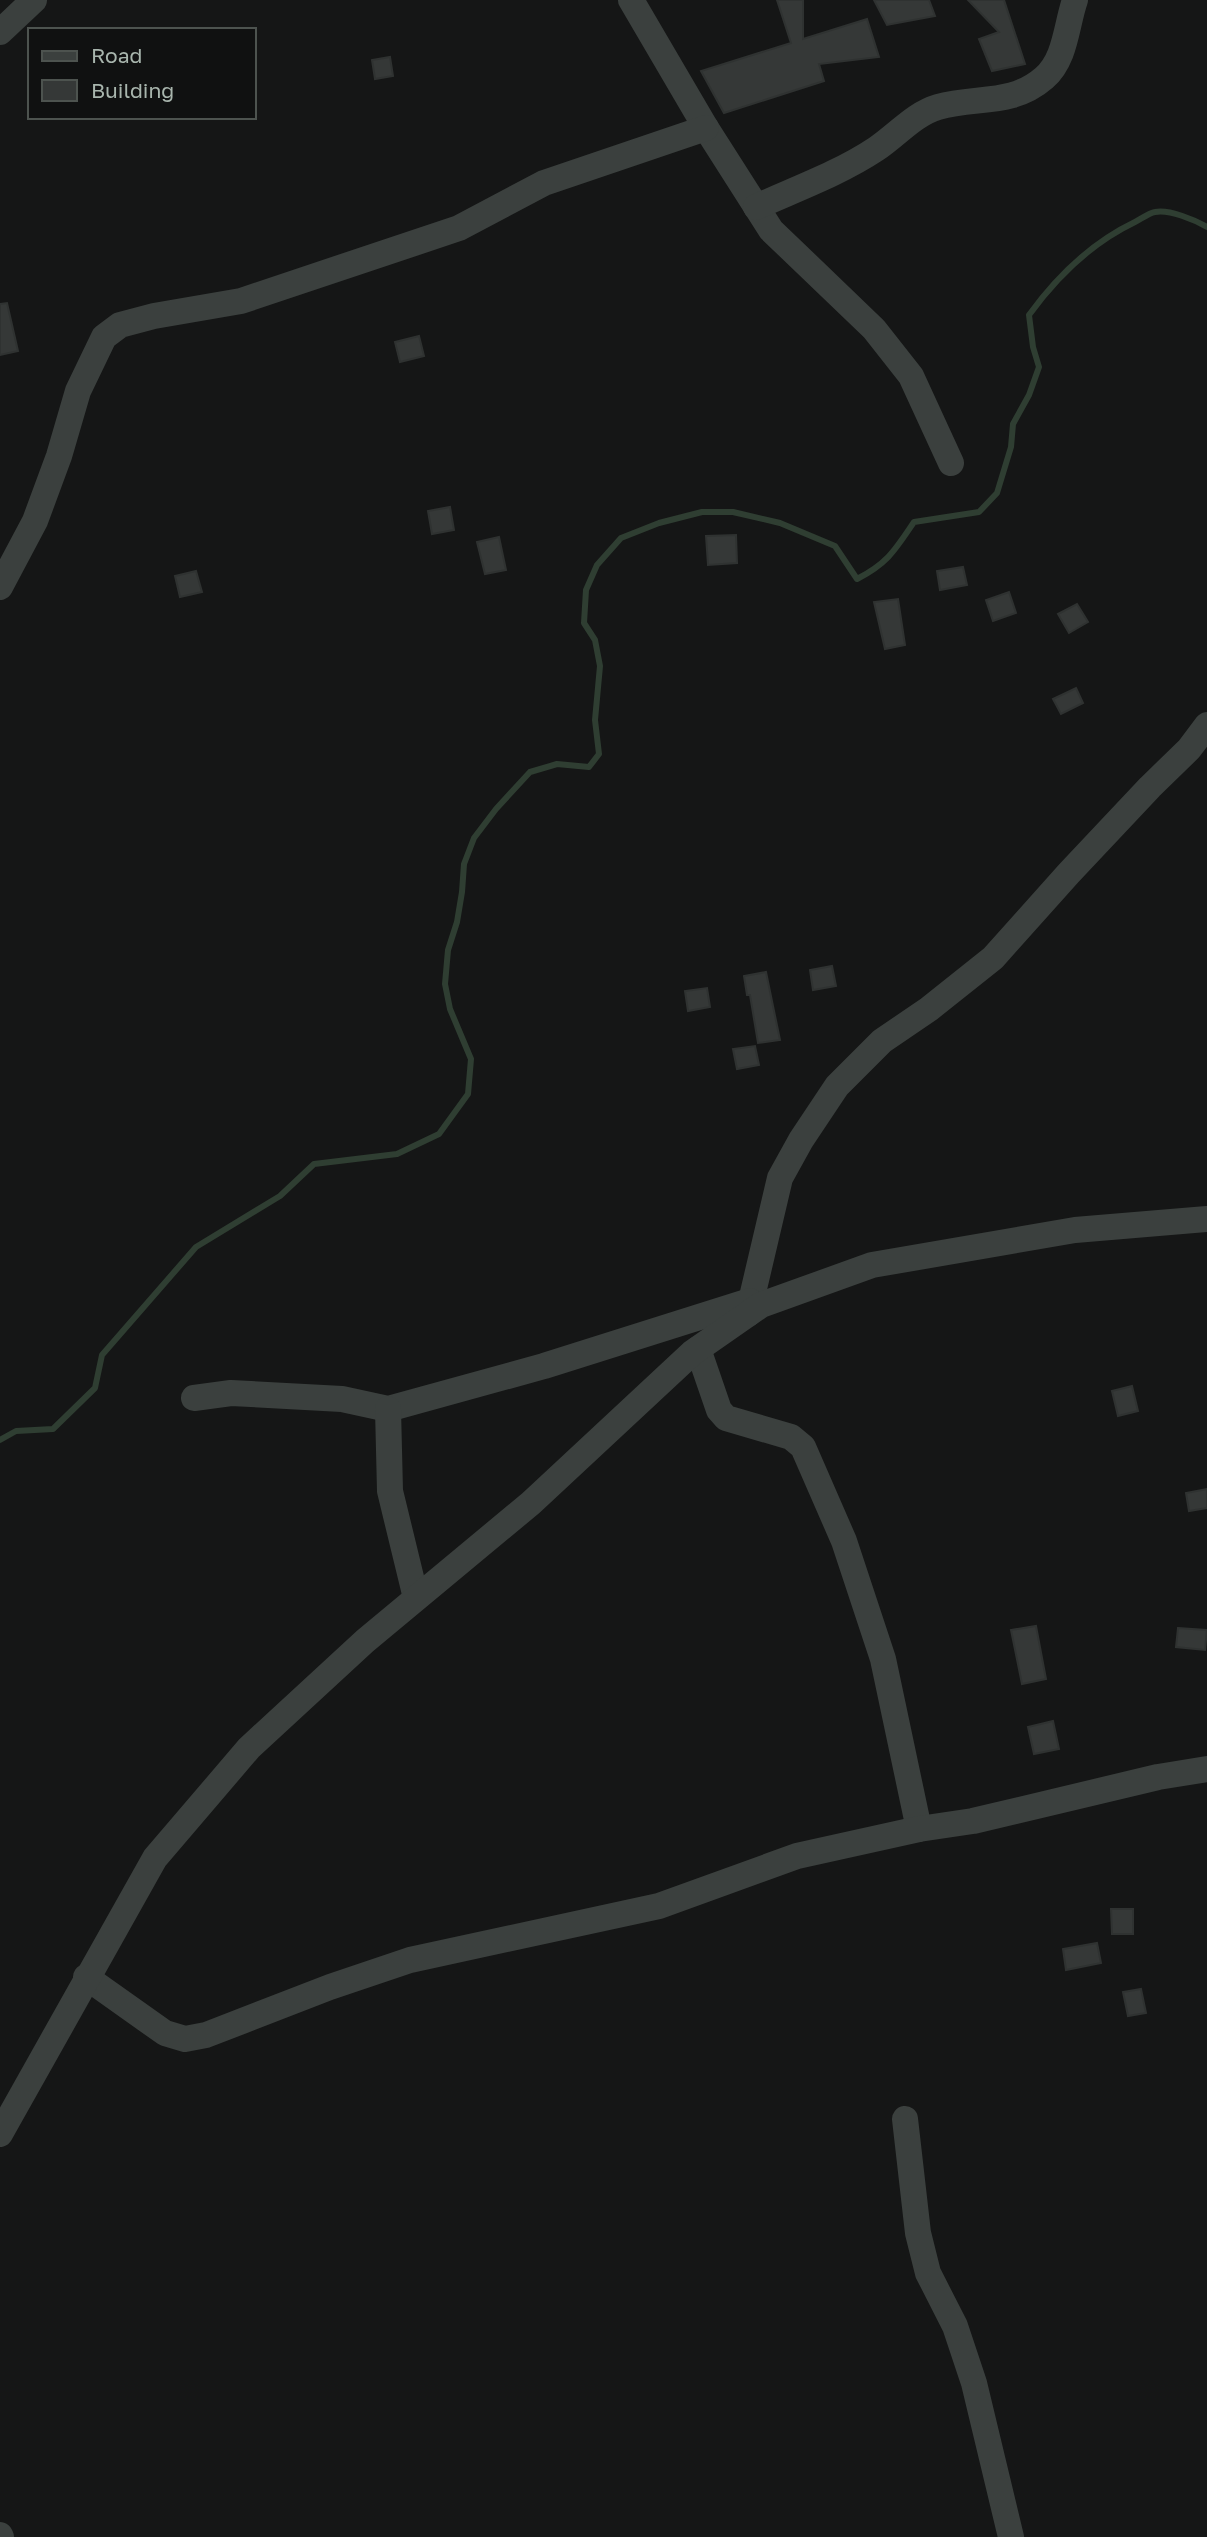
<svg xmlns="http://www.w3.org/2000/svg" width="1207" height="2537" font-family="'Golos Text',sans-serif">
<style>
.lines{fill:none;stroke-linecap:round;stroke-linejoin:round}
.stream{stroke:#2f3e32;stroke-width:6}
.building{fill:#353837;stroke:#2f3231;stroke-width:2}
.street{stroke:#3b403e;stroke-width:26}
</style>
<rect width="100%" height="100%" fill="#151616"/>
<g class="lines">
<path class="stream" d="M0,1440l16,-9 37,-2 42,-41 7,-33 94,-108 84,-51 34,-32 83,-10 42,-20 29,-40 3,-35 -21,-50 -5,-25 3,-34 9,-28 5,-30 2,-28 10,-26 22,-29 34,-37 27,-8 32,3 10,-13 -4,-34 5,-54 -5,-26 -11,-17 2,-33 11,-25 24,-27 38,-15 43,-11h31l47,11 55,23 22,33c31,-16 38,-29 57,-57l65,-10 18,-19 14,-46 2,-23 16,-29 10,-28 -6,-20 -4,-32c29,-40 62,-72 106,-93 6,-3 14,-9 20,-10 14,-3 40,8 52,15"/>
</g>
<g class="building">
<path d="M777,0h26v39l64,-20 12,38 -60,7 5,17 -100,32 -23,-42 90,-28z"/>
<path d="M874,0h55l6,16 -48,9z"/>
<path d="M968,0h36l21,64 -33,7 -13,-32 20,-7z"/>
<path d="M390,57l3,19 -18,3 -3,-19z"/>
<path d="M7,303l11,48 -18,4v-51z"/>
<path d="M419,336l5,20 -24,6 -5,-20z"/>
<path d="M450,507l4,23 -22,4 -4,-23z"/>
<path d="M736,535l1,28 -29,2 -2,-29z"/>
<path d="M499,537l7,33 -21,4 -8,-32z"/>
<path d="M963,567l4,18 -27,5 -3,-19z"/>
<path d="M196,571l6,21 -22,5 -5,-21z"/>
<path d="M1009,592l7,21 -23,8 -7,-21z"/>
<path d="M898,599l7,46 -20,4 -11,-47z"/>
<path d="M1077,604l11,18 -19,11 -11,-19z"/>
<path d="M1076,688l7,15 -22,11 -8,-15z"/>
<path d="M832,966l4,20 -23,4 -3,-20z"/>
<path d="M766,972l14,68 -22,3 -8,-48h-3l-3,-19z"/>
<path d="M707,988l3,19 -22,4 -3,-20z"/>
<path d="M755,1046l4,19 -22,4 -4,-20z"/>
<path d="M1132,1386l6,25 -20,5 -6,-25z"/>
<path d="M1207,1489v19l-18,3 -3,-18z"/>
<path d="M1036,1626l10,53 -24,5 -11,-54z"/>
<path d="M1178,1628l29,2 -2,20 -29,-3z"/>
<path d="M1053,1721l6,28 -25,5 -6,-27z"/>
<path d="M1111,1909h22v25h-21z"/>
<path d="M1097,1943l4,20 -35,7 -3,-21z"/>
<path d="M1141,1989l5,24 -18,3 -5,-24z"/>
</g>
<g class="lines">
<g class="street">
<path d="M631,0l75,128 65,102 103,99 37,47 40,87"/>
<path d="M0,32l34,-32"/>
<path d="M756,207c40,-18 84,-34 120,-58 21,-14 38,-35 62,-42 38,-11 74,-1 106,-29 22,-19 22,-52 31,-78"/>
<path d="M0,587l35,-66 24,-65 19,-65 26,-54 16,-12 34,-9 87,-15 218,-73 85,-45 162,-55"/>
<path d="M748,1314l32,-136 21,-38 36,-54 45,-45 47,-32 64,-51 76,-85 81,-86 39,-38 18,-24"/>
<path d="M698,1349l21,61 7,8 65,19 12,10 41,94 39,118 36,170"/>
<path d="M194,1398l37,-5 111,6 46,10 156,-43 206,-65"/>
<path d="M388,1409l2,82 26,107"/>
<path d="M86,1977l79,56 20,6 21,-4 124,-48 80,-27 249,-54 138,-50 122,-27 54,-8 185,-44 49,-8"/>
<path d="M905,2119l13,114 10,40 27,53 19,57 37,154"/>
<path d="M0,2134l155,-276 94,-110 116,-107 166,-138 161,-150 69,-48 111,-40 203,-35 132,-11"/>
<path d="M0,2535l1,2"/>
</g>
</g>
<rect x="28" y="28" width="228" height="91" fill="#101111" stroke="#4d534f" stroke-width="2"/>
<rect x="42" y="51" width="35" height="10" fill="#3b403e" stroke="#4d534f" stroke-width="2"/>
<text x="91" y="63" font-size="21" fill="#a8b5ad">Road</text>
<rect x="42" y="80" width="35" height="21" fill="#353837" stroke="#4d534f" stroke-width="2"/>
<text x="91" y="98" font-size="21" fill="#a8b5ad">Building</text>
</svg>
